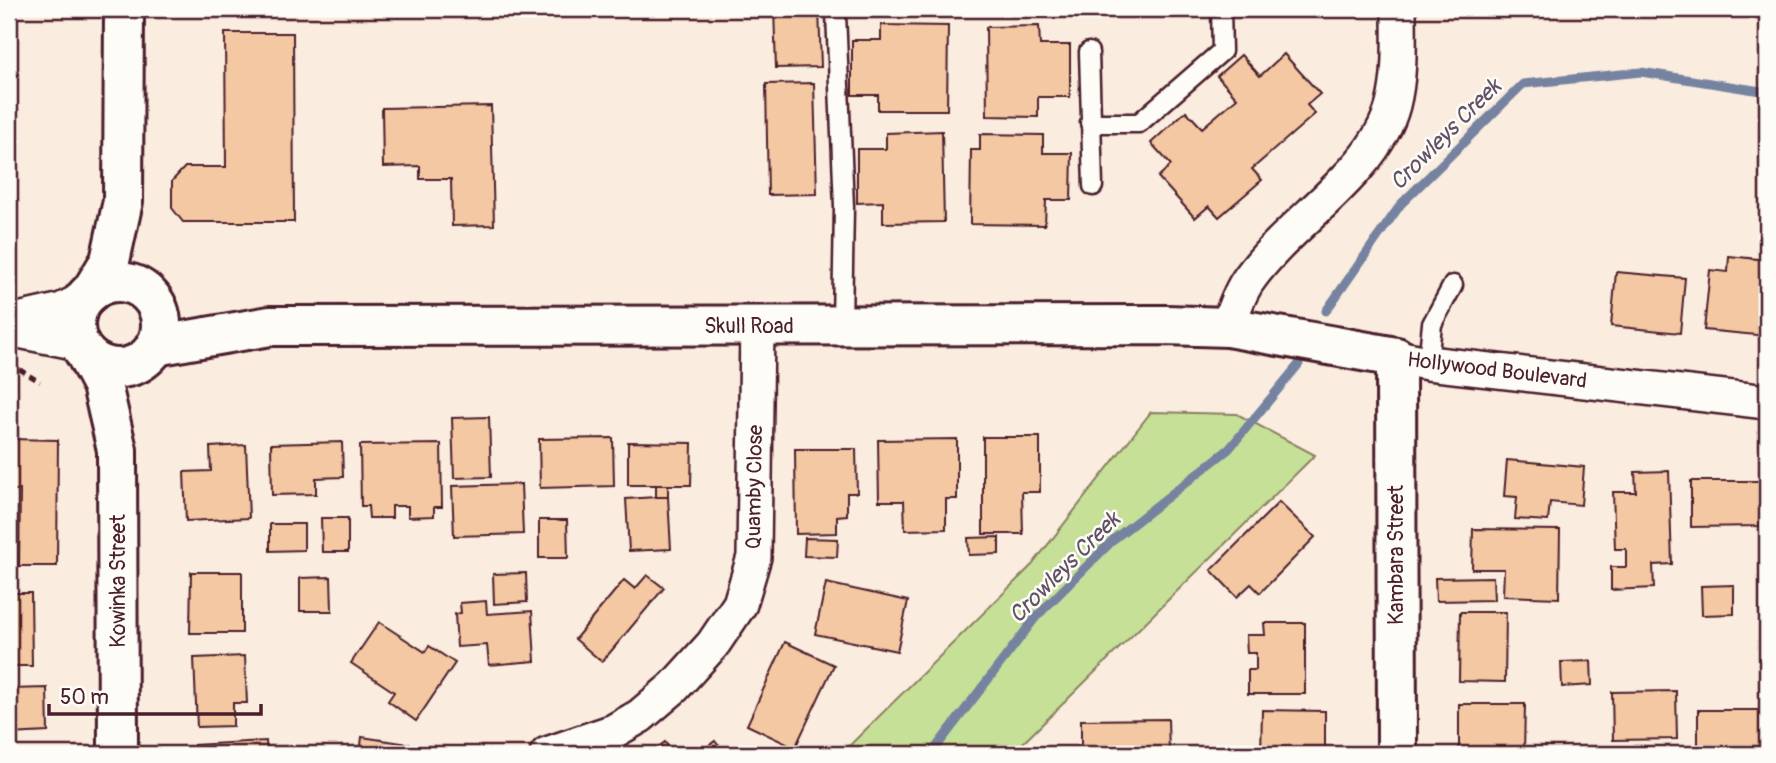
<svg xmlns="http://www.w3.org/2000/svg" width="1776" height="763" font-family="Pangolin,sans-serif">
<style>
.green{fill:#c6e097;stroke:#888061;stroke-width:2}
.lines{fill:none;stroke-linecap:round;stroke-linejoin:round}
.stream{stroke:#7583a1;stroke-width:9}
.building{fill:#f4c8a3;stroke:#4a1f2b;stroke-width:2}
.service-casing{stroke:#4a1f2b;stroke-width:23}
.minor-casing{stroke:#4a1f2b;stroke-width:38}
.tertiary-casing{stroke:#4a1f2b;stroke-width:44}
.path{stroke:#4a1f2b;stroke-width:4.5;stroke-dasharray:7 5;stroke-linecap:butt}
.service{stroke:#fdfcf7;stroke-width:18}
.minor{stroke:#fdfcf7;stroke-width:33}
.tertiary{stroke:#fdfcf7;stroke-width:38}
.labels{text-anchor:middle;stroke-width:5;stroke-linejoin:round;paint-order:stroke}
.street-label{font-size:21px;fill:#4a1f2b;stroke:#fdfcf7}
.water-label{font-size:23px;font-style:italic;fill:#605166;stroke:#fdfcf7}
</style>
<rect width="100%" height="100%" fill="#faecde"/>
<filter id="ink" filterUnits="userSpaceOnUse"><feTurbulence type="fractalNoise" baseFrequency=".0143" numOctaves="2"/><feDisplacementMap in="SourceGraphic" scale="14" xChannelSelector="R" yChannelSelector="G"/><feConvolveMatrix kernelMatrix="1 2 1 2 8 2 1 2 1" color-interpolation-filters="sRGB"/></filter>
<g filter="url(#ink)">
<path class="green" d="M1151,412l86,2 78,41 -303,299h-171l191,-189z"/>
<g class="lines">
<g class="stream">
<path d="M1326,311l75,-107 122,-120 118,-12 126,20"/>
<path d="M931,754l105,-137 78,-78 115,-90 70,-85"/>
</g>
</g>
<g class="building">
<path d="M774,9h45l2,58 -45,1z"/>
<path d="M881,25l67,1 -1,84h-69v-15h-26v-55h29z"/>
<path d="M1039,26l1,19h30v52h-32v20l-51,-1 -1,-89z"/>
<path d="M225,33h68l1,189h-111l-11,-14v-27l13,-14h41z"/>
<path d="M1284,54l36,40 -13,11 8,9 -63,55 10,11 -43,37 -10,-11 -14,12 -37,-41 13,-12 -20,-22 35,-32 16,17 35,-30 -20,-22 24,-21 19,21z"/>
<path d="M814,83l3,111 -49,1 -2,-111z"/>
<path d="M491,106l3,119 -42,1 -1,-47h-31v-13l-37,1 -1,-59z"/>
<path d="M942,131l2,91 -61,1v-21l-26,1v-54h29v-16z"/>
<path d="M980,134l63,1v18h29l-1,47h-25l-1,25 -75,-1 1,-74h9z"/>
<path d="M1729,256l38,4v76l-63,-6 6,-60 18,2z"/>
<path d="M1616,272l69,6 -5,55 -69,-7z"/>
<path d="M489,417l2,60 -37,1 -2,-60z"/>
<path d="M983,437h57v55h-18l1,42h-40z"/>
<path d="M613,438l1,48 -74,2 -1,-49z"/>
<path d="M9,439l49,1 -1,126h-38l1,-76h-11z"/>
<path d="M957,439v60h-11v30l-41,1 -1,-29h-25l-1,-61z"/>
<path d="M342,442l1,35 -27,1v16l-44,1 -1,-51z"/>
<path d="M628,442l64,1 -1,42h-63z"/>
<path d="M441,444l1,63h-8v9l-26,1v-11h-16v12h-23l-1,-12h-7l-1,-61z"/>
<path d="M246,445l3,73 -63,3 -2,-49 27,-1 -1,-24z"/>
<path d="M795,449h61l1,44h-10v22l-10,1v17l-41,1z"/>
<path d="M1507,460l77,7 -3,38 -31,-3 -2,19 -33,-2 2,-22 -13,-1z"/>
<path d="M1669,471l3,93 -19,1 1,23 -43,2v-23h15v-18h-11l-2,-57h23l-1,-20z"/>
<path d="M1691,481h69v45l-69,1z"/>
<path d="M521,484l2,50 -69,2 -2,-50z"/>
<rect x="656" y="485" width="12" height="12"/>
<path d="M656,497h12l3,52 -42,2 -3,-52z"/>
<path d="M1279,502l36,35 -55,56 -9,-9 -14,13 -26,-27z"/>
<path d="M321,518h27v34h-26z"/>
<path d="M539,520h28l1,38h-29z"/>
<path d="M270,524h34v26l-34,1z"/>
<path d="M1473,529l87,1 -1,68 -56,-2 1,-27h-32z"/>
<path d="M999,537v17l-30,1 -1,-17z"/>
<path d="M805,538l33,1 -1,18 -33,-1z"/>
<path d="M191,572h51v61h-52z"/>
<path d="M526,573l1,29 -33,2 -1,-30z"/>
<path d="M647,575l17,13 -62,74 -27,-23 49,-59 11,9z"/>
<path d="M331,577l1,34h-32v-33z"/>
<path d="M1493,577l1,23 -58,1 -1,-23z"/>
<path d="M826,583l82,18 -11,50 -82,-17z"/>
<path d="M1734,585v29l-32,1 -1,-29z"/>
<path d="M9,593h22l1,73h-23z"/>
<path d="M486,601l1,13 45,-3 3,50 -46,4 -2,-20 -30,2 -2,-33 6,-1 -1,-10z"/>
<path d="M1460,612h46l-1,70 -46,-1z"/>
<path d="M379,622l46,30 4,-6 26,17 -39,58 -28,-20 6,-9 -43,-29z"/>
<path d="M1264,623h41v71h-57v-24h8v-17h-9l-1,-18h19z"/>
<path d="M785,642l49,23 -39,83 -48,-23z"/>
<path d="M245,656l2,47h-14v23l-36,1 -3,-69z"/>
<path d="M1591,661l1,24 -30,2 -1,-25z"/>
<path d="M47,688l1,44 -39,2v-45z"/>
<path d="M1676,691l1,48 -64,1 -1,-48z"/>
<path d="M1459,704h66l-1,50h-65z"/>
<path d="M1262,710l63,1v43h-64z"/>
<rect x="1698" y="710" width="63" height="44"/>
<path d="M1168,719l1,35h-88v-34z"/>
<path d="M362,737l60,9 -2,8h-60z"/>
<path d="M266,741l1,13h-72l-1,-9z"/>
<path d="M715,741l10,13h-28z"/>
<path d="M665,742l8,12h-24z"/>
</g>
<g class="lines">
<defs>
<g id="service">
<path d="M839,9l-3,4 8,194 -2,118"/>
<path d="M1089,52l4,134"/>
<path d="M1090,123h49l83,-72 -1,-42"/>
<path d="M1428,363l4,-39 21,-39"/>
</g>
<g id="minor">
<path d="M9,322l53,-12 22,-11"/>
<path d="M1228,327c5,-16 10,-31 19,-45 39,-58 128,-108 146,-177 8,-31 6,-64 6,-96"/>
<path d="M9,329l70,14"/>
<path d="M1396,357l32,6 339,39"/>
<path d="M547,754l67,-23 26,-15 34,-29 39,-43 27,-40 14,-47 3,-231"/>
</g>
<g id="tertiary">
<circle cx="118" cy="325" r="43"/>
<path d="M91,292l19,-31 13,-60 1,-192"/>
<path d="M155,346l115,-20 896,-1 62,2 168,30 1,397"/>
<path d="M85,353l17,32 15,65 1,304"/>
</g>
</defs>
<use href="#service" class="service-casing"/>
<use href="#minor" class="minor-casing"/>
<use href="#tertiary" class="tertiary-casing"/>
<path class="path" d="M9,363l31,19"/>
<use href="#service" class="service"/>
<use href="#minor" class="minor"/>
<use href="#tertiary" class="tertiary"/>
</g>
</g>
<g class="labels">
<g class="street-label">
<text x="749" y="333">Skull Road</text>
<text transform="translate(1497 370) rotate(7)" y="7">Hollywood Boulevard</text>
<text transform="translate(754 487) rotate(-89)" y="7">Quamby Close</text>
<text transform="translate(1396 555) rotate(-90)" y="7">Kambara Street</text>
<text transform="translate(118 581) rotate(-90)" y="7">Kowinka Street</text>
</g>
<g class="water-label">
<text transform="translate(1445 134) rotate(-45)" y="8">Crowleys Creek</text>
<text transform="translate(1064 567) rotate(-45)" y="8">Crowleys Creek</text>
</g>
</g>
<rect width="1776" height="763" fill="none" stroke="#fdfcf7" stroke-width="35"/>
<rect x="18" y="18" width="1741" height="728" fill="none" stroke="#4a1f2b" stroke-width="2.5" filter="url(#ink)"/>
<path d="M49 704v10h212v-10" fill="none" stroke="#4a1f2b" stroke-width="3.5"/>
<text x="60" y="704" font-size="21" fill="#4a1f2b" stroke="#fdfcf7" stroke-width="5" paint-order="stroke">50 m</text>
</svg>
